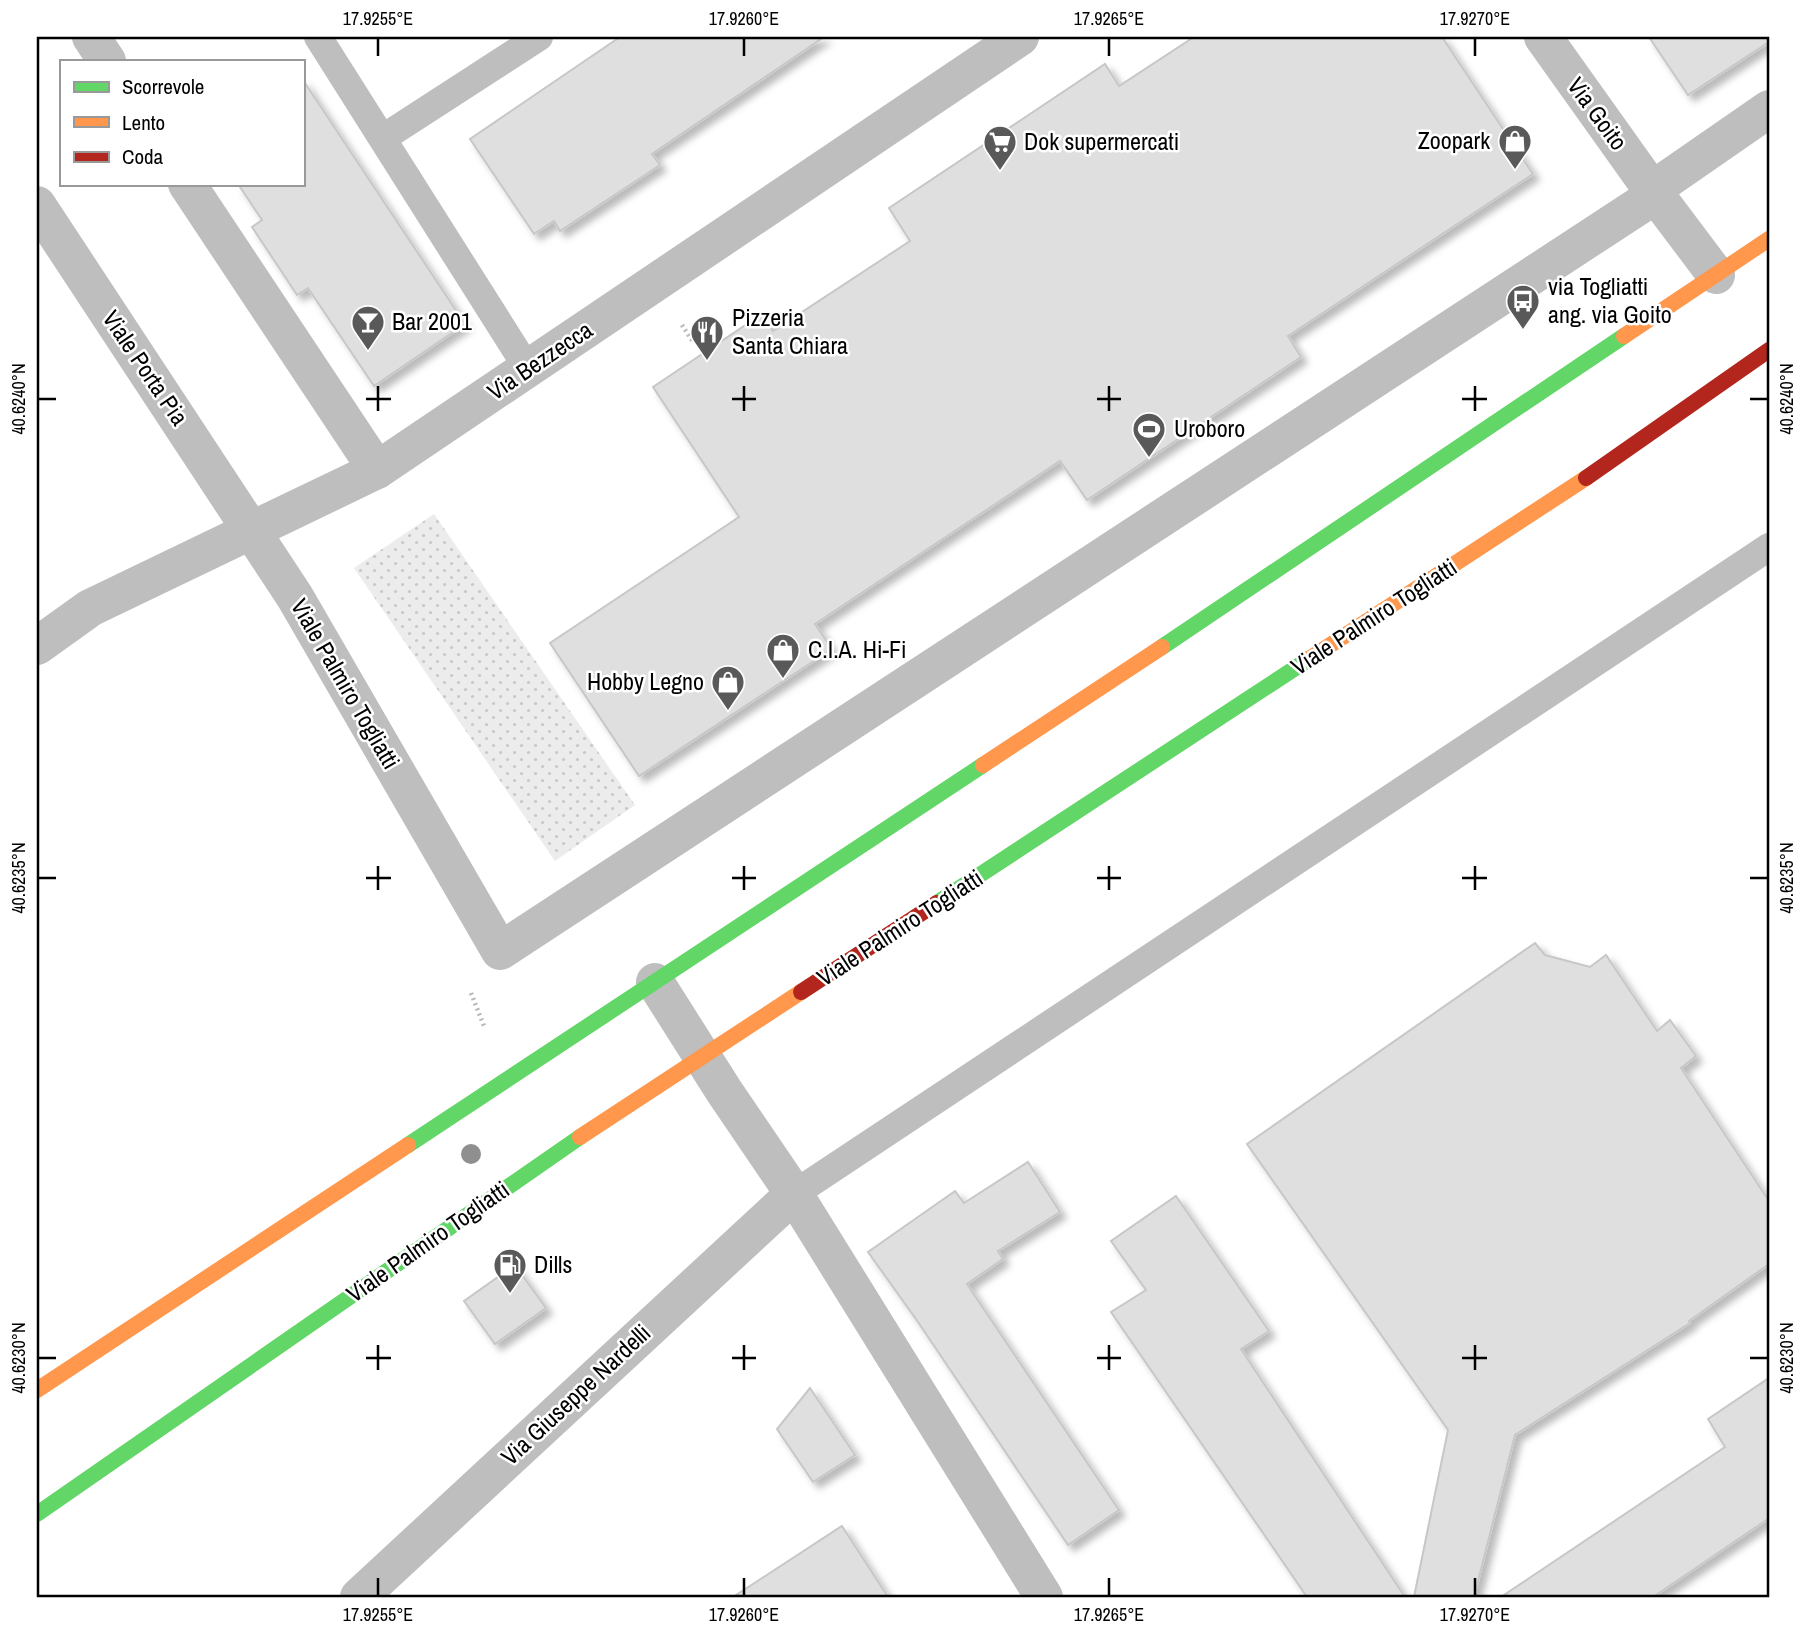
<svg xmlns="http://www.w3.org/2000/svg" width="1806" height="1634" font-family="'Archivo Narrow',sans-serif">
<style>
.grass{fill:url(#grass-dots)}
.building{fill:#dfdfdf;stroke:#c7c7c7;stroke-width:2;filter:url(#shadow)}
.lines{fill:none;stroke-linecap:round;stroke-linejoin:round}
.path{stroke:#b9b9b9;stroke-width:4.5;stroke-dasharray:2 3.5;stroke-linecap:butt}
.lane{stroke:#bebebe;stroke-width:28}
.street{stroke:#bebebe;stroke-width:38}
.fast{stroke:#63d668;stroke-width:16}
.slow{stroke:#ff974d;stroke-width:16}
.jam{stroke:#b3261e;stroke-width:16}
.tree{fill:#8f8f8f}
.ticks{fill:none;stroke:#000;stroke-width:2.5}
.labels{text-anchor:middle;stroke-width:5;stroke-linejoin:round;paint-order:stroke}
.street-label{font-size:24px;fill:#000;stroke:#fff}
.poi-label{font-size:24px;fill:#000;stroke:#fff;text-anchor:start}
.neatline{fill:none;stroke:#000;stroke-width:2.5}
.ticks-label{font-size:18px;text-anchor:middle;fill:#000}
</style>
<defs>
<pattern id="grass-dots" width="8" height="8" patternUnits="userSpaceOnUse" patternTransform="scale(1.75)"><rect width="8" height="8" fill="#ececec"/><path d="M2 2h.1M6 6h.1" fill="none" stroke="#c9c9c9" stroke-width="1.8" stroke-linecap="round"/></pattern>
<filter id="shadow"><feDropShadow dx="6" dy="6" stdDeviation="3.5" flood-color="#0004"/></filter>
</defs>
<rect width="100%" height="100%" fill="#fff"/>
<path class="grass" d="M434,514l201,291 -80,56 -201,-293z"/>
<g class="building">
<path d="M620,37h204l-172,117 8,11 -100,66 -6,-10 -20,13 -64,-95z"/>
<path d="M1194,37h248l91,137 -245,162 13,21 -214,143 -27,-39 -245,163 17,25 -193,127 -89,-133 189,-126 -86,-130 109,-73 11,17 137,-90 -21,-33 216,-144 14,22z"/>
<path d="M1649,37h120v5l-81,53z"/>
<path d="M303,80l162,244 -91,62 -66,-98 -11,7 -45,-68 10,-7 -24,-36h65z"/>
<path d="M1535,943l10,12 45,12 16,-12 51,76 13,-11 26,36 -15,12 88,133v63l-80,57 1,2 -175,112 -41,162h-60l34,-167 -201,-286z"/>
<path d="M1028,1162l32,50 -62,39 5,8 -36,25 152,226 -51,35 -150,-223 -50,-70 87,-61 9,12z"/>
<path d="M1176,1196l93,135 -28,18 164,248h-98l-196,-285 35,-22 -35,-49z"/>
<path d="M515,1265l31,43 -51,36 -31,-43z"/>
<path d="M1769,1378v143l-1,-2 -115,78h-152l224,-150 -17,-28z"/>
<path d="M810,1388l45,67 -42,27 -36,-53z"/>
<path d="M842,1526l46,71h-155z"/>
</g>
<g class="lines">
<g class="path">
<path d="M682,325l11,17"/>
<path d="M471,993l13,33"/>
</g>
<g class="lane">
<path d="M318,37l210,332"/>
<path d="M383,138l156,-101"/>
<path d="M794,1194l975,-647"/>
</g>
<g class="street">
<path d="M91,37l16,24"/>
<path d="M1543,37l109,153 64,85"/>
<path d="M187,184l190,286"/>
<path d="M1652,190l117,-81"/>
<path d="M37,205l258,392 205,354 1157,-757"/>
<path d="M37,646l53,-38 287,-138 643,-433"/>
<path d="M655,982l69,109 70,103 250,403"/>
<path d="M359,1597l435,-403"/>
</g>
<g class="fast">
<path d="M1162,647l462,-311"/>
<path d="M937,903l372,-244"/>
<path d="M408,1145l575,-380"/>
<path d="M37,1514l543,-377"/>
</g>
<g class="slow">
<path d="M1624,336l145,-97"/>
<path d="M1309,659l277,-181"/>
<path d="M983,765l179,-118"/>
<path d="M580,1137l221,-145"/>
<path d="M37,1390l371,-245"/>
</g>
<g class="jam">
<path d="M1586,478l183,-128"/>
<path d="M801,992l136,-89"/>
</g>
</g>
<circle class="tree" cx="471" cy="1154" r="10"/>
<path class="ticks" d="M378,38v18M744,38v18M1109,38v18M1475,38v18M378,386v25M744,386v25M1109,386v25M1475,386v25M38,399h18M366,399h25M732,399h24M1097,399h24M1462,399h25M1750,399h18M378,866v24M744,866v24M1109,866v24M1475,866v24M38,878h18M366,878h25M732,878h24M1097,878h24M1462,878h25M1750,878h18M378,1345v25M744,1345v25M1109,1345v25M1475,1345v25M38,1358h18M366,1358h25M732,1358h24M1097,1358h24M1462,1358h25M1750,1358h18M378,1578v18M744,1578v18M1109,1578v18M1475,1578v18"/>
<defs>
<symbol id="shop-pin" viewBox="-11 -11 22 30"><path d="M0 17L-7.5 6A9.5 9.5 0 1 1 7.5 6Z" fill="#595959" stroke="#fff"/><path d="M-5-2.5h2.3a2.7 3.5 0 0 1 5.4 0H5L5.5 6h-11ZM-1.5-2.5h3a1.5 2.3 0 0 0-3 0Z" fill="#fff"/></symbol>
<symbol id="supermarket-pin" viewBox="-11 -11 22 30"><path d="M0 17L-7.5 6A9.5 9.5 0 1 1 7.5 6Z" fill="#595959" stroke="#fff"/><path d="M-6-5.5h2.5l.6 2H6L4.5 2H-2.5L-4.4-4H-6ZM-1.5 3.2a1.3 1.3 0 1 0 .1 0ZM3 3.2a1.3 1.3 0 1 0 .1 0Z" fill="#fff"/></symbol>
<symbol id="bus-pin" viewBox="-11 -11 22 30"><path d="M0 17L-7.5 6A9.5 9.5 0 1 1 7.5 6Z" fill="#595959" stroke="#fff"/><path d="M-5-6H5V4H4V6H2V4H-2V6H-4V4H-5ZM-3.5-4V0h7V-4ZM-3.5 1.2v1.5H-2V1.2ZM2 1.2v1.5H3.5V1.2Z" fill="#fff"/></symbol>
<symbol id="bar-pin" viewBox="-11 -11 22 30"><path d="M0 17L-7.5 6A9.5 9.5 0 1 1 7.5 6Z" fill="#595959" stroke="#fff"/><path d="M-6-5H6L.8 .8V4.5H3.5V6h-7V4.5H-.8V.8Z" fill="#fff"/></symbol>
<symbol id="restaurant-pin" viewBox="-11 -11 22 30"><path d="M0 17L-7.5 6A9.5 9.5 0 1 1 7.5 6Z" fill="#595959" stroke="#fff"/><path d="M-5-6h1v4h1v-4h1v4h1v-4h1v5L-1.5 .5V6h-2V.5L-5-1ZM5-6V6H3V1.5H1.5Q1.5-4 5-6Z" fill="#fff"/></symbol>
<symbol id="stadium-pin" viewBox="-11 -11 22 30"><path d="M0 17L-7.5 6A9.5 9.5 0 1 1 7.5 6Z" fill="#595959" stroke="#fff"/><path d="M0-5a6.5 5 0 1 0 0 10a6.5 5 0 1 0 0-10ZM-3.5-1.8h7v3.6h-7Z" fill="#fff"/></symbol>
<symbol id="fuel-pin" viewBox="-11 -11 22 30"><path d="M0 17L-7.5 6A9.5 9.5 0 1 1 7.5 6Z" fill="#595959" stroke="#fff"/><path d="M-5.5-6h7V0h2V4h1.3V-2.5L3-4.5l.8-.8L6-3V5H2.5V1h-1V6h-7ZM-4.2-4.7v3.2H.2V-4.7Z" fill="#fff"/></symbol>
</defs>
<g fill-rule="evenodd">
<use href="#shop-pin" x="1496" y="122" width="38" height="52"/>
<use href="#supermarket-pin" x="981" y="123" width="38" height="52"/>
<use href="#bus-pin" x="1504" y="282" width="38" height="52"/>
<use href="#bar-pin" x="349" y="303" width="38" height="52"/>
<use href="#restaurant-pin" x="688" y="313" width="38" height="52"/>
<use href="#stadium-pin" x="1130" y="410" width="38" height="52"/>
<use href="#shop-pin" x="764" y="631" width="38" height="52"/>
<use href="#shop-pin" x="709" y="663" width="38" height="52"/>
<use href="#fuel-pin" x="491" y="1246" width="38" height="52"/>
</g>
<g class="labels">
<g class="street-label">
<text transform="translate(1597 114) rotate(54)" y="8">Via Goito</text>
<text transform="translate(540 361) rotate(-34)" y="8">Via Bezzecca</text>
<text transform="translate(145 368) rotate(56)" y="8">Viale Porta Pia</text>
<text transform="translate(1374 617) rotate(-33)" y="8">Viale Palmiro Togliatti</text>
<text transform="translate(345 684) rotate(60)" y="8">Viale Palmiro Togliatti</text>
<text transform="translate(900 928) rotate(-33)" y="8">Viale Palmiro Togliatti</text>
<text transform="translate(428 1242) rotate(-35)" y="8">Viale Palmiro Togliatti</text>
<text transform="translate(576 1395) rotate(-43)" y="8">Via Giuseppe Nardelli</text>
</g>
<g class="poi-label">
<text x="1490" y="149" text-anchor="end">Zoopark</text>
<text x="1024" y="150">Dok supermercati</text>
<text x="1548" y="295">via Togliatti<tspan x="1548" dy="28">ang. via Goito</tspan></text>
<text x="732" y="326">Pizzeria<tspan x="732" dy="28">Santa Chiara</tspan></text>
<text x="392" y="330">Bar 2001</text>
<text x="1174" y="437">Uroboro</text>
<text x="808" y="658">C.I.A. Hi-Fi</text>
<text x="704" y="690" text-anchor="end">Hobby Legno</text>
<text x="534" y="1273">Dills</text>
</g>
</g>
<rect width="1806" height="1634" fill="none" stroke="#ffffff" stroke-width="77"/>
<rect x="60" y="60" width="245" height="126" fill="#ffffff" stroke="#999999" stroke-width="2"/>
<rect x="74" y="82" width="35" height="10" fill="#63d668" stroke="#999999" stroke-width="2"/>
<text x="122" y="94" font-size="21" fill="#000000">Scorrevole</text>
<rect x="74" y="117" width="35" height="10" fill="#ff974d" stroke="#999999" stroke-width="2"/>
<text x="122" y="130" font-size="21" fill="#000000">Lento</text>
<rect x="74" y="152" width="35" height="10" fill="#b3261e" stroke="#999999" stroke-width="2"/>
<text x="122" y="164" font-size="21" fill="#000000">Coda</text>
<rect x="38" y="38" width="1730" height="1558" class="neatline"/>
<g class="ticks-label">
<text x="378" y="25">17.9255°E</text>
<text x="744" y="25">17.9260°E</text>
<text x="1109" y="25">17.9265°E</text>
<text x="1475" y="25">17.9270°E</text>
<text transform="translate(19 399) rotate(-90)" y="6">40.6240°N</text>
<text transform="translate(1787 399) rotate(-90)" y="6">40.6240°N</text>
<text transform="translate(19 878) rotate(-90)" y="6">40.6235°N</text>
<text transform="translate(1787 878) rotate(-90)" y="6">40.6235°N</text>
<text transform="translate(19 1358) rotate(-90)" y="6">40.6230°N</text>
<text transform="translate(1787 1358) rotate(-90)" y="6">40.6230°N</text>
<text x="378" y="1621">17.9255°E</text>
<text x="744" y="1621">17.9260°E</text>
<text x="1109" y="1621">17.9265°E</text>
<text x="1475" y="1621">17.9270°E</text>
</g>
</svg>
